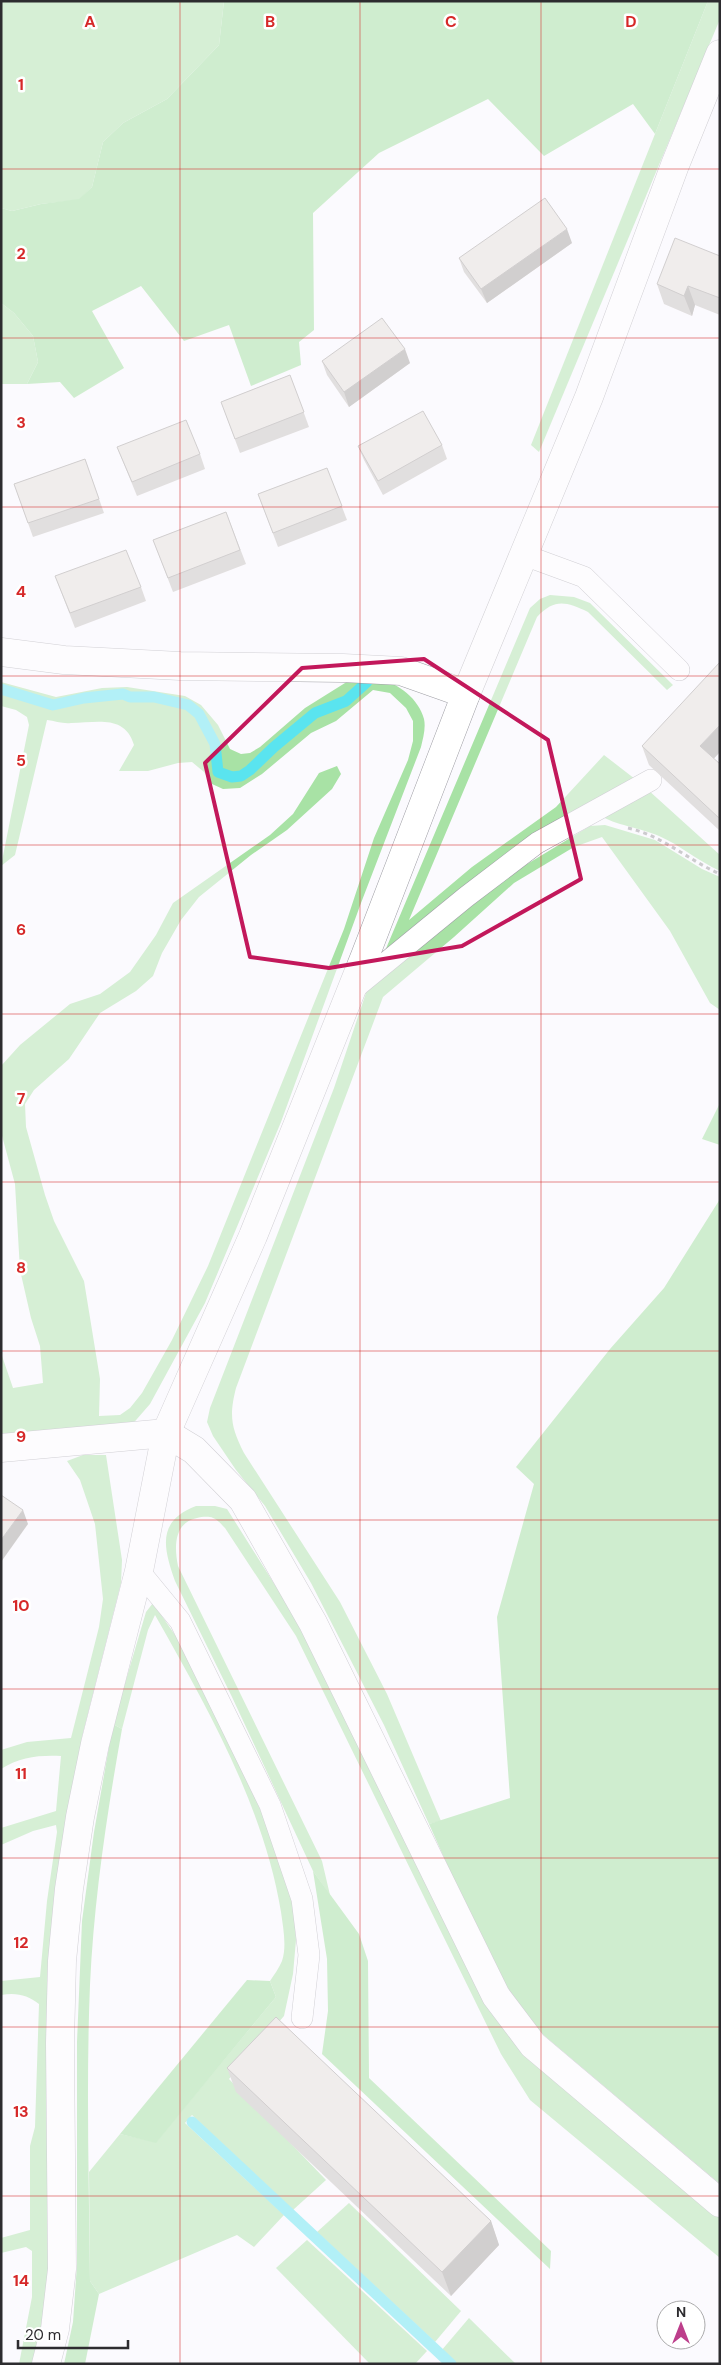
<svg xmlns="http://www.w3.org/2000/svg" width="721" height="2365" font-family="'DM Sans',sans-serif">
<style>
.green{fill:#a8e2a5}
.forest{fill:#9ade97}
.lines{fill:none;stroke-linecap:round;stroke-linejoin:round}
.stream{stroke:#5ae4ef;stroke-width:11}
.lane-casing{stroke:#9f9fa5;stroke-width:22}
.street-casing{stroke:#9f9fa5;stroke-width:29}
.path{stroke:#939295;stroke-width:3;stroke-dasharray:4 4;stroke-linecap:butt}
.lane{stroke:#fff;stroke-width:21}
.street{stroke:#fff;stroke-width:28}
.wall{fill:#c2beba}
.shaded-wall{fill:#9e9b97}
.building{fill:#e2ddd8;stroke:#9e9b97}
.marked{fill:none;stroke:#c2185b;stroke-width:4;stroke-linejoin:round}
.grid{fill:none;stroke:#d62828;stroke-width:1;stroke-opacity:0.55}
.grid-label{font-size:16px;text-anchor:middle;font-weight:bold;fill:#d62828;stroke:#fff;stroke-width:5;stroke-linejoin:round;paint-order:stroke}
</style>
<rect width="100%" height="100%" fill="#fbfafe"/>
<g class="green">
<path d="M1,1h223l-5,44 -52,54 -44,24 -20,19 -11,45 -13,13 -38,4 -29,7 -11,-3z"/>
<path d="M708,1h12v18l-181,433 -8,-7z"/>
<path d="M1,303l13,10 19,23 5,26 -11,22h-26z"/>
<path d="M550,595l24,2 16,6 83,82 -6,5 -79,-78c-22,-10 -33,-14 -51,5l-128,303 63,-53 84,-60 48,-52 31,24 -104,56 -94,72 -55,51 148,-350 10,-9z"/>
<path d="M353,678l12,2 -21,18 -30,13 -42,34 -23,23 -9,5 -8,2 -11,-5 -3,-27 -17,-31 -12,-9 -18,-5 -17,-3 -15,1 -15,-5 -41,4 -18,6 -12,1 -52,-16v-4l55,15 46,-9 25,-1 58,9 16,9 17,20 12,24 11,5 9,-1 10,-6 45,-39z"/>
<path d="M379,679c19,4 40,20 45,40 2,9 -1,19 -3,28l-60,156 -80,219 -76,181 -55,101 -20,23 -129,15v-89l12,35 30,-5 -3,-37 -9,-28 -11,-48 -5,-86 -14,-52v-66l19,-21 50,-41 30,-10 30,-22 26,-37 17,-32 97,-68 23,-21 26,-41 18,-7 4,8 -9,15 -45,41 -36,25 -52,42 -18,23 -19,33 -9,23 -17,15 -36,22 -31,46 -35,31 -9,14 1,23 19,68 9,26 30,60 16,98 -1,37 21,-1 10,-7 12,-15 30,-53 36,-74 136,-337 30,-91 34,-78 5,-19v-20l-7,-13 -16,-15 -17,-3 -37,31 -25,12 -49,41 -22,14 -17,1 -11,-5 -8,-12 -12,-10 -14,1 -30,8h-29l15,-26c-9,-31 -38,-22 -63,-22 -8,1 -16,-2 -24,-3l-32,135 -14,11 28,-141 -2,-8 -11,-7 -15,-4v-14l52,16 13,-1 19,-6 38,-4 16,4h14l33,7 11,8 16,29 2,30 17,5 10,-1 19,-14 14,-16 42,-34 30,-12 8,-8z"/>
<path d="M647,789l73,66v16c-22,-10 -40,-26 -61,-35 -18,-8 -45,-11 -59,-21z"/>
<path d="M605,825l50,15 47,29 18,8v133l-10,-7 -40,-72 -68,-94 -28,10 -60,36 -60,54 -71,60 -147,391c-7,28 -5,39 8,65l96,149 47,92 54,127 -12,3 -45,-99 -73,-142 -46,-77 -29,-36 -23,-34 -6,-14 3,-14 124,-320 33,-98 147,-118 76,-46z"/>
<path d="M83,1455h23l16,105 -1,23 -39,154 -11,78 -23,475 -5,32 -11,42h-13l13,-67v-46l-6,-4 -25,6v-15l29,-8v-84l5,-19 4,-123c-11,-9 -23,-12 -38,-9v-14l39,-4 7,-76 10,-69 -1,-7 -23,6 -32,14v-17l55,-17 5,-55c-22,-1 -41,1 -60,13v-19l26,-8 44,-4 28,-111 4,-28 -8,-75 -15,-44 -13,-19z"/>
<path d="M196,1506h19l12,3 77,122 169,337 247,246v44l-190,-158 -29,-46 -205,-418 -71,-108c-3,-3 -8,-9 -12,-10 -4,-2 -12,-1 -16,0 -23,5 -23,28 -19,48l144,295 8,34 -17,-24 -81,-174 -57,-116c-12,-34 -18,-60 21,-75z"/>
<path d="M153,1603l31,45 94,199 16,62 2,31 -3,34 -9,42 -55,63 97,101 -33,30 -101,-95 -7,8 99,92 -30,32 -17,-12 -138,59 -9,-13 -1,-109 31,-38 36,8 120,-145 -6,-16c4,-6 9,-13 12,-20 5,-15 1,-34 -1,-49 -17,-105 -74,-205 -126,-297l-7,15 -26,99 -9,-5 33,-112z"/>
<path d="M349,2203l112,108 -26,31 -118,-110z"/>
<path d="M307,2240l120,111 -12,13h-45l-94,-96z"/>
<path d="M469,2318l47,46h-61l-14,-13z"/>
</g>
<g class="forest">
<path d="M224,1h484l-53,133 -22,-30 -89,52 -56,-57 -109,54 -66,60 1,117 -15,12 2,23 -50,21 -22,-61 -45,16 -43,-55 -49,25 32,57 -50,30 -14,-16 -33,2 11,-22 -5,-26 -19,-23 -13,-10v-95l11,3 29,-7 38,-5 13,-12 11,-45 20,-19 44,-24 52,-54z"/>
<path d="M720,1103v42l-18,-6z"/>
<path d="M720,1199v985l-186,-157c-46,-61 -73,-133 -105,-203l81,-26 -13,-181 37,-133 -18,-17 94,-118 54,-61z"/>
<path d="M113,1724l9,5c-15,84 -28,170 -32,256 -4,98 -1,197 0,296l9,13 -14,70h-21l9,-42 4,-58v-222l5,-121 12,-89z"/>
<path d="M313,1871l46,63 9,27 1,117 182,173 -1,18 -228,-215 6,-43 -1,-52z"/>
<path d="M247,1980l23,1 6,16 -120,146 -36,-9z"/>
</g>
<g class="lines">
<g class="stream">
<path d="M1,689l52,16 31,-7 39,-4 7,3h24l34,8 11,9 16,30 3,28 14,5 9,-1 9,-6 24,-23 41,-34 31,-12 21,-19"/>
<path d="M192,2122l259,242"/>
</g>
<defs>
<g id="lane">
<path d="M524,555l60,22 95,93"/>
<path d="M350,992l116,-95 71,-54 114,-63"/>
<path d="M139,1571l41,50 90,184 32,94 7,56 -7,63"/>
</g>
<g id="street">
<path d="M1,652l63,8 116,6 163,2 58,3 65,23"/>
<path d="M1,1448l165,-15 28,17 49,50 70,123 183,373 37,49 187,158"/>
<path d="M46,2364l9,-35 7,-60 -2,-226 2,-82 7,-72 11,-72 15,-73 44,-173 27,-138 87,-197 112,-280 101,-262 123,-297 86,-232 45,-111"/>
</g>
</defs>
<use href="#lane" class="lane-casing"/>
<use href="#street" class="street-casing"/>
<path class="path" d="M628,828c35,8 60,32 92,46"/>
<use href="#lane" class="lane"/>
<use href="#street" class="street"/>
</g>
<g class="wall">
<path d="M572,243l-85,60 -23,-31 -5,-14z"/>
<path d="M720,256v59l-25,-10 -3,11 -28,-12 -7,-20z"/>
<path d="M322,361l88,2 -61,44 -22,-32z"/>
<path d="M290,375l19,52 -69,26 -19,-51z"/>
<path d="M442,445l5,14 -64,36 -19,-35 -6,-14z"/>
<path d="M117,447l83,7 5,15 -68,27z"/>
<path d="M85,459l19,54 -71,24 -19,-53z"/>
<path d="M327,468l20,52 -69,27 -20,-53z"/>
<path d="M226,512l20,52 -73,28 -20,-52z"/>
<path d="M55,576l86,11 5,14 -71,27z"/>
<path d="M642,746l72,13 6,5v67l-71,-66z"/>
<path d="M227,2068l264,153 8,24 -48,51 -215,-204z"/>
</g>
<g class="shaded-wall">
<path d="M567,229l5,14 -85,60 -6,-14z"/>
<path d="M688,286l7,19 -3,11 -8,-20z"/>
<path d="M405,349l5,14 -61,44 -5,-15z"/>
<path d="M720,725v27l-12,13 -8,-19z"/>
<path d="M23,1510l5,14 -27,38v-22z"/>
<path d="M491,2221l8,24 -48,51 -9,-24z"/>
</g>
<g class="building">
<path d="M545,198l22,31 -86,60 -22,-31z"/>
<path d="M675,238l45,18v42l-32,-12 -4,10 -27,-12z"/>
<path d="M382,318l23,31 -61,43 -22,-31z"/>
<path d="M290,375l14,37 -69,27 -14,-37z"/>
<path d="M423,411l19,34 -64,36 -20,-35z"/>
<path d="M186,420l14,34 -68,28 -15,-35z"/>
<path d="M85,459l14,40 -71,24 -14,-39z"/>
<path d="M327,468l15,38 -69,27 -15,-39z"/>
<path d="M226,512l14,38 -72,28 -15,-38z"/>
<path d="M126,550l15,37 -71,26 -15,-37z"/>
<path d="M720,662v63l-20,21 20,18 -1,54 -77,-72z"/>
<path d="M1,1495l22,15 -22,30z"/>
<path d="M276,2017l215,204 -49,51 -215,-204z"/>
</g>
<path d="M0 0H721V2365H0ZM424,659l124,81 33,139 -119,67 -133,22 -79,-11 -45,-194 97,-95z" fill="#fbfafe" fill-opacity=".55" fill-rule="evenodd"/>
<path class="marked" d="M424,659l124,81 33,139 -119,67 -133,22 -79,-11 -45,-194 97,-95z"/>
<path class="grid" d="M180,1v2363M360,1v2363M541,1v2363M1,169h719M1,338h719M1,507h719M1,676h719M1,845h719M1,1014h719M1,1182h719M1,1351h719M1,1520h719M1,1689h719M1,1858h719M1,2027h719M1,2196h719"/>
<g class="grid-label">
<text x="90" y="27">A</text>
<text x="270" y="27">B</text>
<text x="451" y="27">C</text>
<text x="631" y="27">D</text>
<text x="21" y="90">1</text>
<text x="21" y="259">2</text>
<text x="21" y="428">3</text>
<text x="21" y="597">4</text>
<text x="21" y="766">5</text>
<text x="21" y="935">6</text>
<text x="21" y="1104">7</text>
<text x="21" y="1273">8</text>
<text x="21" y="1442">9</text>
<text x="21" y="1611">10</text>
<text x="21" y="1779">11</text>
<text x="21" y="1948">12</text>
<text x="21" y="2117">13</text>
<text x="21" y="2286">14</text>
</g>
<rect width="721" height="2365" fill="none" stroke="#2d2c2f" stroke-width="5"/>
<g transform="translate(681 2325)"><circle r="24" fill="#ffffff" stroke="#ababac"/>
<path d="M0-4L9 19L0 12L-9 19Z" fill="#bd3e8b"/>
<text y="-8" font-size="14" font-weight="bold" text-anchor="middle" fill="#2d2c2f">N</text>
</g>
<path d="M18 2340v8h110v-8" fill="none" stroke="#2d2c2f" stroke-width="2.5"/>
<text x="25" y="2340" font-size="15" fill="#2d2c2f" stroke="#ffffff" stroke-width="4" paint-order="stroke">20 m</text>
</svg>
